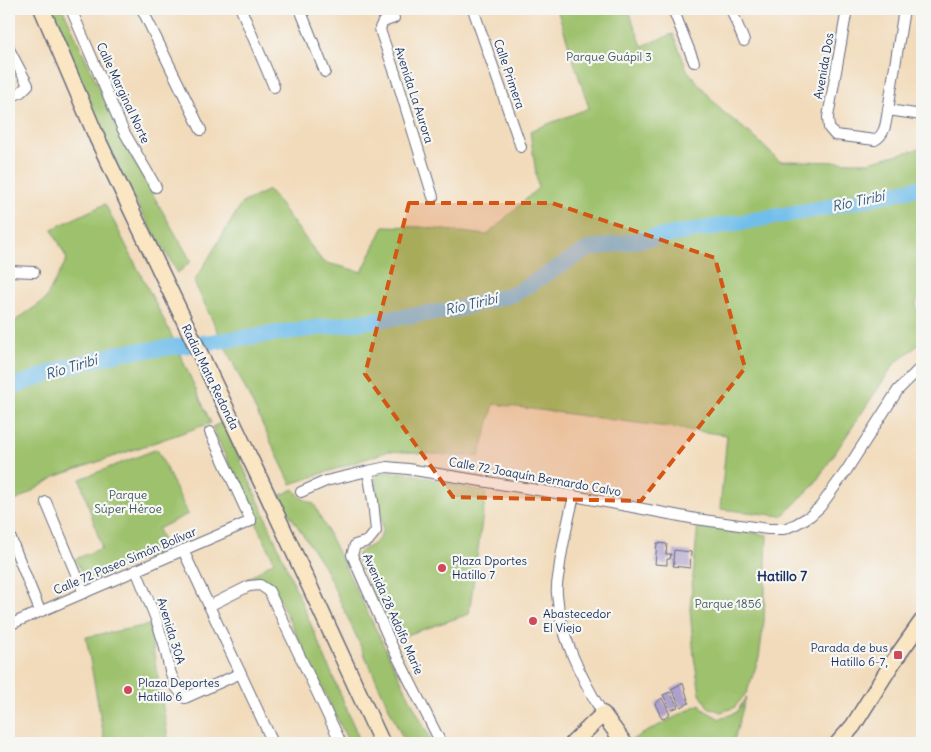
<svg xmlns="http://www.w3.org/2000/svg" width="931" height="752" font-family="Delius,sans-serif">
<style>
.green{fill:#9dc16c;stroke:#5c7865}
.lines{fill:none;stroke-linecap:round;stroke-linejoin:round}
.river{stroke:#71beeb;stroke-width:16}
.building{fill:#aea0cc}
.street-casing{stroke:#666b7f;stroke-width:12}
.secondary-casing{stroke:#666b7f;stroke-width:18}
.street{stroke:#fff;stroke-width:10}
.secondary{stroke:#fbe6c4;stroke-width:15}
.marked{fill:#d45514;fill-opacity:0.2;stroke:#d45514;stroke-width:4;stroke-dasharray:10 6;stroke-linejoin:round}
.poi-dot{fill:#d1495b;stroke:#f6f6f2;stroke-width:2}
.labels{text-anchor:middle;stroke-width:4.5;stroke-linejoin:round;paint-order:stroke}
.park-label{font-size:12px;fill:#425b62;stroke:#f6f6f2}
.street-label{font-size:12px;fill:#1b2f5e;stroke:#f6f6f2}
.poi-label{font-size:12px;fill:#1b2f5e;stroke:#f6f6f2;text-anchor:start}
.water-label{font-size:14px;font-style:italic;fill:#355a88;stroke:#f6f6f2}
.neighbourhood-label{font-size:14px;font-weight:bold;fill:#1b2f5e;stroke:#f6f6f2}
</style>
<rect width="100%" height="100%" fill="#f6f6f2"/>
<filter id="ink" filterUnits="userSpaceOnUse"><feTurbulence type="fractalNoise" baseFrequency=".02" numOctaves="2"/><feDisplacementMap in="SourceGraphic" scale="10" xChannelSelector="R" yChannelSelector="G"/><feConvolveMatrix kernelMatrix="1 2 1 2 8 2 1 2 1" color-interpolation-filters="sRGB"/></filter>
<filter id="wash" filterUnits="userSpaceOnUse"><feTurbulence type="fractalNoise" baseFrequency=".0096" numOctaves="4" result="noise"/><feDisplacementMap in="SourceGraphic" scale="20" xChannelSelector="R" yChannelSelector="G"/><feGaussianBlur stdDeviation="1.12" result="paint"/><feColorMatrix in="noise" values="0 0 0 0 0 0 0 0 0 0 0 0 0 0 0 0 0 1.4 0 .05"/><feComposite in="paint" operator="in"/></filter>
<g filter="url(#wash)">
<rect width="100%" height="100%" fill="#f2dbbb"/>
<g class="green">
<path d="M50,9h13l66,144 62,108 -13,12 -36,-60 -38,-71z"/>
<path d="M557,9h71l14,37 31,-12 14,36 35,41 29,23 28,27 90,1 53,-14v145l-6,10 5,40 -26,20 -82,123 -31,30 -62,-7 7,-74 -233,-31 -15,53 -90,-6 -98,33 -97,-202 48,-79 27,-13 54,72 39,10 22,-46 36,1 67,8 51,-47 -8,-57 59,-23z"/>
<path d="M105,204l64,126 42,93 -154,53 -48,29v-180l36,-25 22,-41 -15,-30z"/>
<path d="M223,422l40,89 98,232h-12l-71,-146c-9,-16 -13,-20 -32,-17l28,-19 -62,-134z"/>
<path d="M157,449l31,65 -30,15 8,20 -79,34 -12,-24 27,-11 -22,-69z"/>
<path d="M391,472l21,2 74,18 -17,122 -74,25 -37,-78v-7l4,-4 10,-5 7,-6 4,-9 -8,-51 2,-5z"/>
<path d="M294,489l6,8 14,7 118,239h-27l-81,-177 -34,-51 -11,-19z"/>
<path d="M698,523l69,12 -3,86 -5,37 -12,34 -13,16 -13,4 -13,-5 -8,-13 -6,-37 -4,-48z"/>
<path d="M149,625l20,118h-64l-19,-106z"/>
<path d="M746,697l-12,43 1,3h-101l-3,-3 69,-36 4,6 16,9 17,-7z"/>
</g>
<g class="lines">
<path class="river" d="M9,388l55,-20 59,-16 35,-3 295,-39 61,-16 74,-45 236,-41 98,-21"/>
</g>
<g id="blocks">
<g class="building">
<path d="M657,543l10,1 -1,10h5l-1,5h-3v6l-12,-1z"/>
<path d="M674,550l17,2 -1,16 -17,-2 1,-4 -1,-1z"/>
<path d="M683,683l6,20 -8,4 -10,-18z"/>
<path d="M670,692l8,15 -7,3 -8,-15z"/>
<path d="M662,698l8,16 -8,5 -7,-15z"/>
</g>
</g>
</g>
<g filter="url(#ink)">
<use href="#blocks" fill-opacity="0" stroke="#666b7f" stroke-width="1"/>
<g class="lines">
<defs>
<g id="street">
<path d="M71,9l52,121 33,57"/>
<path d="M142,9l59,121"/>
<path d="M241,9l33,78"/>
<path d="M300,9l25,63"/>
<path d="M390,9l4,9 -11,4 -3,6 1,5 14,40 38,124"/>
<path d="M473,9l48,138"/>
<path d="M673,9l21,53"/>
<path d="M731,9l13,32"/>
<path d="M847,9l-19,108 1,11 6,7 40,5c11,-6 11,-19 13,-30l34,5"/>
<path d="M9,49l19,36 -7,7 -12,6"/>
<path d="M888,110l16,-101"/>
<path d="M9,271l25,1"/>
<path d="M368,471l5,30 3,30 -8,10 -13,4 -3,10 41,93 48,95"/>
<path d="M301,492l25,-11 42,-10 19,-4 21,2 166,27 122,23 72,10h16l12,-5 14,-8 10,-9 26,-36 52,-81 19,-19 5,-4"/>
<path d="M574,496c-6,25 -12,49 -15,75 -1,7 -3,15 -2,23 3,43 24,83 46,120"/>
<path d="M46,502l38,91"/>
<path d="M9,534l31,77"/>
<path d="M183,550l90,193"/>
<path d="M136,570l20,49 8,25 6,27 6,16 9,11 56,-25"/>
<path d="M209,606l40,-20 11,-1 9,6 72,152"/>
<path d="M9,625l242,-104 -41,-89"/>
</g>
<g id="secondary">
<path d="M42,9l55,129 170,356 115,249"/>
<path d="M573,743l30,-29 21,29"/>
<path d="M838,743l15,-17 40,-64 29,-41"/>
</g>
</defs>
<use href="#street" class="street-casing"/>
<use href="#secondary" class="secondary-casing"/>
<use href="#street" class="street"/>
<use href="#secondary" class="secondary"/>
</g>
</g>
<path class="marked" d="M409,203h143l163,55 30,110 -104,133 -188,-4 -88,-123z"/>
<g class="poi-dot">
<circle cx="442" cy="568" r="5"/>
<circle cx="533" cy="621" r="5"/>
<rect x="893" y="650" width="10" height="10" rx="2.5"/>
<circle cx="128" cy="690" r="5"/>
</g>
<g class="labels">
<g class="park-label">
<text x="609" y="61">Parque Guápil 3</text>
<text x="128" y="499">Parque<tspan x="128" dy="14">Súper Héroe</tspan></text>
<text x="728" y="608">Parque 1856</text>
</g>
<g class="street-label">
<text transform="translate(824 66) rotate(-80)" y="4">Avenida Dos</text>
<text transform="translate(509 74) rotate(71)" y="4">Calle Primera</text>
<text transform="translate(123 93) rotate(65)" y="4">Calle Marginal Norte</text>
<text transform="translate(414 95) rotate(72)" y="4">Avenida La Aurora</text>
<text transform="translate(210 377) rotate(64)" y="4">Radial Mata Redonda</text>
<text transform="translate(535 477) rotate(10)" y="4">Calle 72 Joaquín Bernardo Calvo</text>
<text transform="translate(125 561) rotate(-23)" y="4">Calle 72 Paseo Simón Bolívar</text>
<text transform="translate(393 614) rotate(66)" y="4">Avenida 28 Adolfo Marie</text>
<text transform="translate(171 631) rotate(73)" y="4">Avenida 30A</text>
</g>
<g class="poi-label">
<text x="452" y="565">Plaza Dportes<tspan x="452" dy="14">Hatillo 7</tspan></text>
<text x="543" y="618">Abastecedor<tspan x="543" dy="14">El Viejo</tspan></text>
<text x="888" y="652" text-anchor="end">Parada de bus<tspan x="888" dy="14">Hatillo 6-7,</tspan></text>
<text x="138" y="687">Plaza Deportes<tspan x="138" dy="14">Hatillo 6</tspan></text>
</g>
<g class="water-label">
<text transform="translate(858 201) rotate(-12)" y="5">Río Tiribí</text>
<text transform="translate(471 304) rotate(-13)" y="5">Río Tiribí</text>
<text transform="translate(71 367) rotate(-17)" y="5">Río Tiribí</text>
</g>
<g class="neighbourhood-label">
<text x="782" y="581">Hatillo 7</text>
</g>
</g>
<rect width="931" height="752" fill="none" stroke="#f6f6f2" stroke-width="30"/>
</svg>
